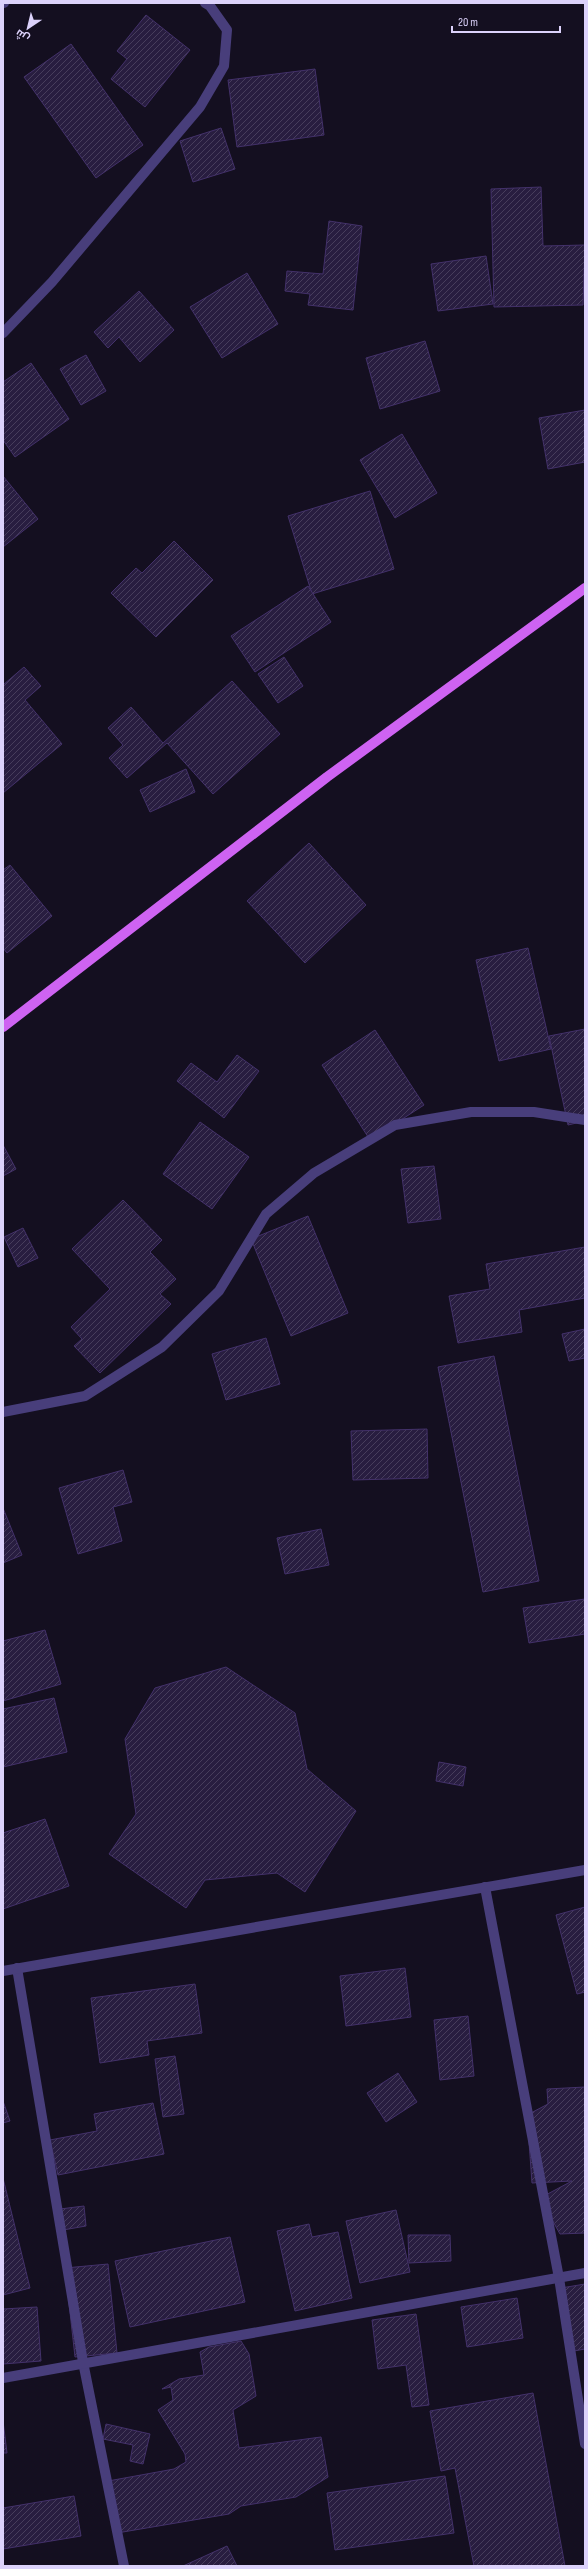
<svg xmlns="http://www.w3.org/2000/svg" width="588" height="2569" font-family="'Sofia Sans Condensed',Cairo,sans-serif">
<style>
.building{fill:url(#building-hatch);stroke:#43316a}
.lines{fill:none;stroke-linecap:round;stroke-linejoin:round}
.minor{stroke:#483e7b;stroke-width:10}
.major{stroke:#ce63f2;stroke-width:10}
</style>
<defs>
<pattern id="building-hatch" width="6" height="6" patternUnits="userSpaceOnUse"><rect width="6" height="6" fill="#281d40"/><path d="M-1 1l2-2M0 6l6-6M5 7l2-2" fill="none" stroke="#473d5c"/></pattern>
</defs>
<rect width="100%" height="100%" fill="#140f20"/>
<g class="building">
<path d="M146,15l44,35 -45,57 -34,-28 16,-20 -10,-8z"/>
<path d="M71,44l72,101 -47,33 -72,-101z"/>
<path d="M315,69l9,66 -87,12 -9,-67z"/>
<path d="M221,128l14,41 -42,13 -13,-41z"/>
<path d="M541,187l2,59 42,-1 -2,60 -89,2 -3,-118z"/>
<path d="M329,221l33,5 -9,84 -45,-5 2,-11 -25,-3 2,-20 36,3z"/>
<path d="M486,256l7,48 -55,7 -7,-47z"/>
<path d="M247,273l31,51 -56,34 -32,-51z"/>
<path d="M139,291l35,39 -34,32 -21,-25 -11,11 -14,-16z"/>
<path d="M425,341l15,50 -60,18 -14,-51z"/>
<path d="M86,355l20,36 -25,14 -21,-36z"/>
<path d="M31,363l38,56 -54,38 -12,-17v-58z"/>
<path d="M585,410v52l-37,7 -9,-51z"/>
<path d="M402,434l35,59 -42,25 -35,-58z"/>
<path d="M3,476l35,43 -35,28z"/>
<path d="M370,491l24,78 -82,25 -24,-78z"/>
<path d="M174,541l39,39 -57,57 -45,-44 25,-25 6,5z"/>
<path d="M308,586l23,36 -76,50 -24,-36z"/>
<path d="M284,657l19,29 -25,17 -20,-29z"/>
<path d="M24,667l17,19 -16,14 37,44 -59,49v-108z"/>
<path d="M232,681l48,53 -67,60 -46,-51 -40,35 -18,-20 14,-13 -15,-17 23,-21 32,36z"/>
<path d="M186,769l9,23 -45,20 -10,-22z"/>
<path d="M309,843l57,62 -61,58 -58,-62z"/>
<path d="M10,865l42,51 -45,37 -4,-5v-78z"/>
<path d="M528,948l23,101 -52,12 -23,-101z"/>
<path d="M585,1029v92l-17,4 -19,-89z"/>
<path d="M375,1030l49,75 -54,35 -48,-75z"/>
<path d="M237,1055l22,16 -35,47 -47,-37 14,-18 26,19z"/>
<path d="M200,1122l49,35 -37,52 -49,-35z"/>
<path d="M3,1145l13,24 -13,7z"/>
<path d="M434,1166l7,53 -33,4 -7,-54z"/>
<path d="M123,1200l39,40 -12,12 26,27 -16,15 11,10 -71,69 -26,-27 8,-7 -11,-12 39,-38 -38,-40z"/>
<path d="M308,1216l40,97 -57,23 -40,-97z"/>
<path d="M23,1228l15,30 -20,9 -14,-30z"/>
<path d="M585,1247v51l-66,12 3,22 -64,11 -9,-47 41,-7 -4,-25z"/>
<path d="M585,1329v29l-16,3 -7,-27z"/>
<path d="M266,1338l14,46 -54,16 -14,-46z"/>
<path d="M494,1356l45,225 -56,11 -45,-225z"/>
<path d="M427,1429l1,49 -75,2 -2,-49z"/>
<path d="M123,1470l9,32 -19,5 9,34 -44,13 -19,-66z"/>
<path d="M3,1508l19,47 -19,8z"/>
<path d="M321,1529l8,36 -44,9 -8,-36z"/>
<path d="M585,1599v35l-56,9 -6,-35z"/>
<path d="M45,1630l16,54 -58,17v-60z"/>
<path d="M226,1667l69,46 12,56 49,42 -51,81 -28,-19 -72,7 -19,28 -77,-54 27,-40 -11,-75 30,-51z"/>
<path d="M54,1698l13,54 -64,15v-58z"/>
<path d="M439,1762l27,5 -3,19 -27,-5z"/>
<path d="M45,1819l24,67 -66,23v-76z"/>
<path d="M585,1907v85l-8,2 -21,-79z"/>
<path d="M405,1968l6,49 -65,9 -6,-50z"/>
<path d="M195,1984l7,49 -55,8 2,14 -49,8 -9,-65z"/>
<path d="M468,2016l6,60 -34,4 -6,-60z"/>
<path d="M175,2056l9,58 -21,3 -8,-58z"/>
<path d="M398,2073l19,29 -31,20 -19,-29z"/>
<path d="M585,2087v146l-25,1 -20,-36 32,-17 -40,2 -5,-68 21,-11 -1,-15z"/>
<path d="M3,2101l7,20 -7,2z"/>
<path d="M153,2103l11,51 -106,21 -8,-35 47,-9 -3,-17z"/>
<path d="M3,2178l27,110 -27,7z"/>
<path d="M84,2206l2,20 -23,4 -3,-21z"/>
<path d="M396,2210l14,62 -50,11 -14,-62z"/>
<path d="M309,2224l3,13 26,-5 14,66 -57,13 -18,-80z"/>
<path d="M408,2235h42l1,26 -42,2z"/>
<path d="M230,2237l15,65 -115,25 -15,-66z"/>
<path d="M108,2264l9,89 -42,4 -10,-89z"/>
<path d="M585,2284v65l-11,2 -13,-63z"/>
<path d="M517,2298l6,40 -56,9 -6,-40z"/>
<path d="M37,2307l4,54 -38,3v-55z"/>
<path d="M416,2314l13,91 -17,2 -6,-42 -28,4 -6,-49z"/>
<path d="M241,2341l8,13 7,42 -23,14 6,38 82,-11 7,40 -32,20 -55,9 -12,8 -112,19 -9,-52 66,-12 12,-7 -1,-8 -27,-44 15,-10 -2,-13 -9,2 17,-10 25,-4 -4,-23 9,-5z"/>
<path d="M533,2393l32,173h-91l-19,-98 -14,3 -11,-60z"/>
<path d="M3,2421l4,32h-4z"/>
<path d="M106,2424l44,10 -7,30 -13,-3 3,-16 -30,-6z"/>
<path d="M445,2476l9,57 -119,17 -8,-57z"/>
<path d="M74,2496l7,40 -78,13v-41z"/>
<path d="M227,2546l10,20h-54z"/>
</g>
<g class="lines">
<g class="minor">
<path d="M3,3h1"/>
<path d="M3,333l49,-51 148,-175 24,-41 3,-36 -17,-24 -5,-3"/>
<path d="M3,1412l82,-16 77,-49 57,-56 47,-77 48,-41 81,-48 76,-13h63l51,8"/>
<path d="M485,1887l74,391 26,166"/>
<path d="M17,1968l66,394 41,204"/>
<path d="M3,1971l582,-101"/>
<path d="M3,2378l582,-105"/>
</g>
<path class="major" d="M3,1027l324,-250 258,-189"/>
</g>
<rect width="588" height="2569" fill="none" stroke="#dcd2fb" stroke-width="8"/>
<g transform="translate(28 28) rotate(215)" stroke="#140f20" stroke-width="3" paint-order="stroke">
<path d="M0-3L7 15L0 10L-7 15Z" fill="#dcd2fb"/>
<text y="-6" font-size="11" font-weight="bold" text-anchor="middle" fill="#dcd2fb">ش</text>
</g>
<path d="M452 26v6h108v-6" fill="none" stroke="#dcd2fb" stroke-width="2"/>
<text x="458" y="26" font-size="12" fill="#dcd2fb" stroke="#140f20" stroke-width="3" paint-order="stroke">20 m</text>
</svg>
